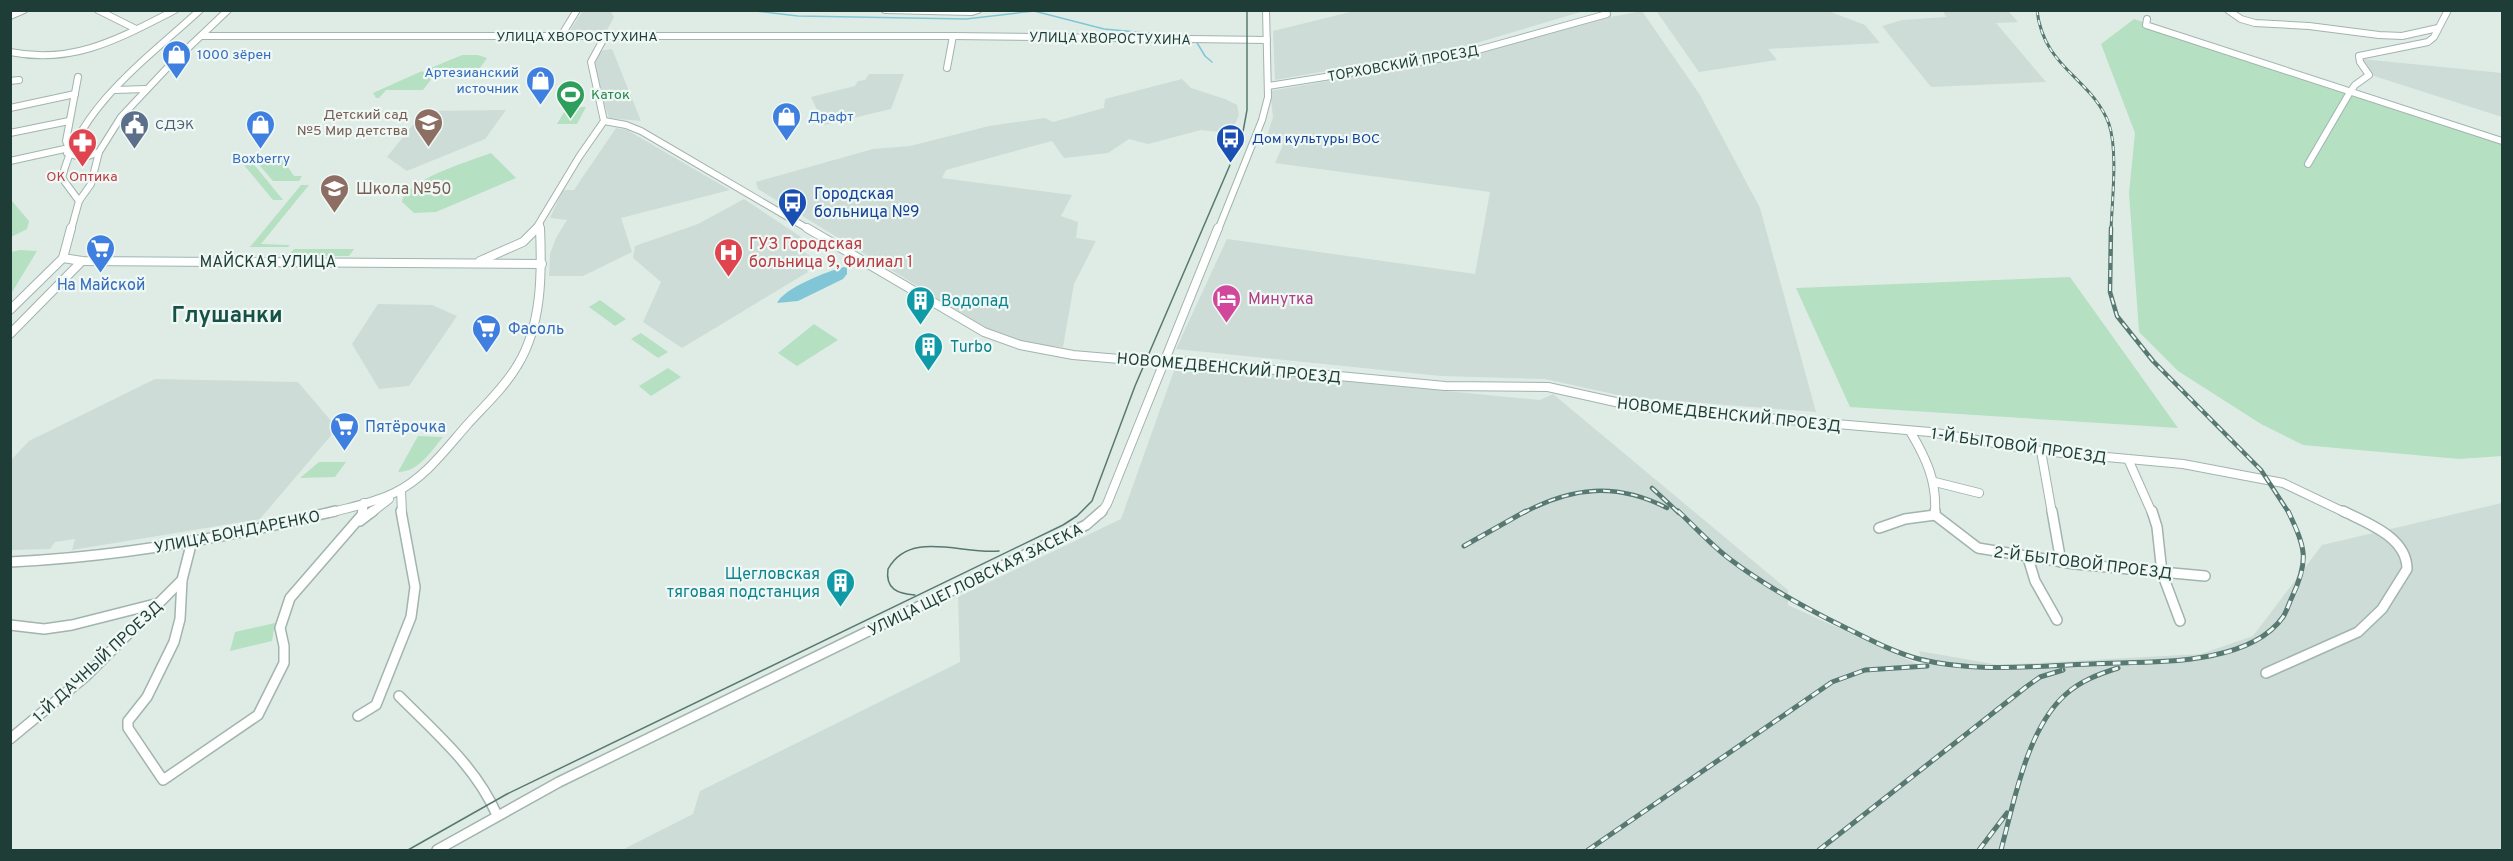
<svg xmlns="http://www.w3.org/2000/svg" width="2513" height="861" font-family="Overpass,sans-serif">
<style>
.built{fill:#cddcd6}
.green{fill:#b5e0c2}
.water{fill:#80c6d7}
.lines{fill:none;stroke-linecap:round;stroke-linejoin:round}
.stream{stroke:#80c6d7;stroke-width:1.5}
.minor-far2-casing{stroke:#a1b4ae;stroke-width:8}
.minor-far1-casing{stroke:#a1b4ae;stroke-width:10}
.minor-casing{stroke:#a1b4ae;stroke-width:12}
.minor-far2{stroke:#fff;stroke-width:6}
.minor-far1{stroke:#fff;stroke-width:8}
.minor{stroke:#fff;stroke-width:9}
.tram{stroke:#587972;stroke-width:1.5}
.rail-far2-casing{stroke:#587972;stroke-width:3}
.rail-far1-casing{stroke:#587972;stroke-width:4.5}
.rail-casing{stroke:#587972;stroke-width:5}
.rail-far2{stroke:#eff8f4;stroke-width:1.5;stroke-dasharray:5;stroke-linecap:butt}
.rail-far1{stroke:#eff8f4;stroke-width:2;stroke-dasharray:7;stroke-linecap:butt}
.rail{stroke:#eff8f4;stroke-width:3;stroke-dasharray:8;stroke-linecap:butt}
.labels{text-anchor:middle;stroke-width:4.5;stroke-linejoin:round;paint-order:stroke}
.far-street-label{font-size:14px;fill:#1e3d36;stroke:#eff8f4}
.far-shop-label{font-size:14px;fill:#366cbe;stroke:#eff8f4;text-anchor:start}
.far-leisure-label{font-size:14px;fill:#27864d;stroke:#eff8f4;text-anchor:start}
.far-education-label{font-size:14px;fill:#785e54;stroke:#eff8f4;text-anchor:end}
.far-service-label{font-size:14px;fill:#4e5e75;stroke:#eff8f4;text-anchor:start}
.far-transit-label{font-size:14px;fill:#164399;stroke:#eff8f4;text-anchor:start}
.far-health-label{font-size:14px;fill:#be3a42;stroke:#eff8f4}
.education-label{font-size:16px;fill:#785e54;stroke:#eff8f4;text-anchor:start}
.transit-label{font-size:16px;fill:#164399;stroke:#eff8f4;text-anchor:start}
.health-label{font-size:16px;fill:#be3a42;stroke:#eff8f4;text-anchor:start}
.street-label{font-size:16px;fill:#1e3d36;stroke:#eff8f4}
.shop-label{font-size:16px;fill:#366cbe;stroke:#eff8f4;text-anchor:start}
.hotel-label{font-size:16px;fill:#b23c85;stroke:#eff8f4;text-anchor:start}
.culture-label{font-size:16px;fill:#0d838f;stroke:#eff8f4;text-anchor:start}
.district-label{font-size:22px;font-weight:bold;fill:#185146;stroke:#eff8f4}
</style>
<rect width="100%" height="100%" fill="#dfece6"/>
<g class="built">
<path d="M583,11l28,1 3,5 -7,13h-37z"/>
<path d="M1354,11v-1l230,1 -121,36 -188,33 -2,-49z"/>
<path d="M1642,11l58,84 60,113 56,204 -189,-15 -82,-18 -104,-3 -265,-27 51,-110 248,35 15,-82 -215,-29 8,-18 -18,-3 8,-25 -3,-26 195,-34 135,-38z"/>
<path d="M1685,11h143l37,14 15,18 -112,6 9,11 -78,12 -42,-60z"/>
<path d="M1943,11h65l10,11 -22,1 50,59 -115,5 -49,-61 20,-6 44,-3z"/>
<path d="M612,49l29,72 -32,-3 -16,-49 6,-18z"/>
<path d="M2362,59l140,14v44l-128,-41z"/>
<path d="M869,74h35l-13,35 -67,16 -13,-28 44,-11 3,-5 7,-1z"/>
<path d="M1182,79l9,9 34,11 12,6 2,10 -8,18 -30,-3 -53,14 -19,-5 -21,14 -44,5 -12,-17 -106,29 -4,8 130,17 -11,21 17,6 -2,16 20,3 -22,43 -11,63 -35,-3 -30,-9 -240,-146 -2,-7 117,-33 37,-3 79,-20 56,-8 8,4 51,-14 1,-9z"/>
<path d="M506,110l-21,29 -78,32 -20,-14 37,-46z"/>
<path d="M616,128l11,2 103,60 -109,28 11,34 -49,24h-34l1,-22 6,-16 11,-18 -17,-2 13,-28h11z"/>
<path d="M744,199l66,44 -7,8 16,11 -12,8 1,2 -126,76 -39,-26 18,-40 -28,-24 2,-12 63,-22z"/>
<path d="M378,304l54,1 25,11 -48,70 -30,3 -27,-45z"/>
<path d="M1176,365l364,35 13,-6 235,196v15l136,62 -5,-16 80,14 202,-11 52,-18 69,-91 180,-42v347h-1880l71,-36 7,-23 260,-129 -2,-65 163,-78z"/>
<path d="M155,379l143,3 34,40 2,10 -74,87 -188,31 3,-11 -20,3 -5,7 -39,1v-90l18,-19z"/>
</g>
<g class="green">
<path d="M2134,19l368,120v317l-43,3 -156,-14 -42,-21 -83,-53 -39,-39 -10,-139 6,-60 -34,-89z"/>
<path d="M462,55h16l9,3 -7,10h-40l-6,7 -8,-5z"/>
<path d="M422,71l10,7 -9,12h-37l-7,8h-3l-3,-5z"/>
<path d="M567,107h19l-9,17h-20z"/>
<path d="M491,153l25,25 -80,34 -22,1 -12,-11c3,-22 68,-41 89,-49z"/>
<path d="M247,156l36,44h-10l-34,-41z"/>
<path d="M282,158l12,18h8l-3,5h-26l-19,-22z"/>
<path d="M301,185h8l-48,59 29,1 -2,2h-38z"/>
<path d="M11,200l18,21 -2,8 -16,8z"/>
<path d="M294,249h60l-5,7h-61z"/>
<path d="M20,250l17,1 -26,43v-42z"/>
<path d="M2070,277l108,151 -328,-21 -54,-119z"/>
<path d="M600,300l26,19 -11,7 -26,-19z"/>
<path d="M814,324l24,16 -41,26 -19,-13z"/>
<path d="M641,333l27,19 -10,6 -27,-19z"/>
<path d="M668,368l13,9 -30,19 -12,-10z"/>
<path d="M418,436l25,1c-12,14 -24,35 -45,35z"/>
<path d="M319,462h27l-11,15 -35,1z"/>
<path d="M275,623l-3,18 -42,10 5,-19z"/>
</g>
<path class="water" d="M844,267l3,1v6l-4,5 -45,22 -21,2c7,-15 51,-32 67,-36z"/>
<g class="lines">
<g class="stream">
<path d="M747,10l51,6 168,3 68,-8 70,18 76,7"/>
<path d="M1196,41l9,15 7,6"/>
</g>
<defs>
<g id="minor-far2">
<path d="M98,10l38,19"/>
<path d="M885,10l87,2 6,-2"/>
<path d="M2228,10l13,9 14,4 54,3 70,9 23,1 36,-8"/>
<path d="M10,16l14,-6"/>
<path d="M2147,19l-1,6 356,116"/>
<path d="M201,36h752l314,4"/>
<path d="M561,36l16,-26"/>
<path d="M10,52c64,13 110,-14 165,-42"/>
<path d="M947,68l6,-32"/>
<path d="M10,81l9,-1"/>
<path d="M1268,86l188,-30 151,-42"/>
<path d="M115,90l31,-1"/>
<path d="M10,108l65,-14"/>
<path d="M604,121l22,4 15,6 169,99"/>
<path d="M10,133l59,-12"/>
<path d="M69,148l-3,-7 12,-64"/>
<path d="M67,153l16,5 16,-6"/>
<path d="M10,161l59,-13"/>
<path d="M2308,164l42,-72 5,-7 14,-10 -9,-13 -1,-6 69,-14 6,-5 14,-27"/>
<path d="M79,201l-17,-23c17,-72 86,-120 138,-168"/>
<path d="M540,225v5"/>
<path d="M71,230l8,-29 12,-17 8,-32 22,-35 48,-51 59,-56"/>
<path d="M535,230l44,-73 25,-36 -13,-59 14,-26"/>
<path d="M1218,230l44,-110 6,-23 -2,-87"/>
</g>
<g id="minor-far1">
<path d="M807,228l177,104 36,13 53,10 70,6h37l265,25 103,1 90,20 292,25 111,19 142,13 100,19 63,30"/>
<path d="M63,258l19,3 460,3"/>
<path d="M63,258l8,-30"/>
<path d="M480,261l43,-19 14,-14"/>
<path d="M10,310l53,-52"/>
<path d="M10,334l72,-73"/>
<path d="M1910,431c16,27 27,50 25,82"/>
<path d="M2041,451l11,62"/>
<path d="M2128,459l24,54"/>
<path d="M1935,482l44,11"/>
<path d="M401,490l1,23"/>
<path d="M329,513c22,-6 45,-10 65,-20 31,-15 51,-43 73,-68 17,-19 37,-37 50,-59 25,-40 25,-92 23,-138"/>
<path d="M362,513l2,-10"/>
<path d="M371,513l18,-14"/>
<path d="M1101,513l6,-9 111,-276"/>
</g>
<g id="minor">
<path d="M2052,511l9,51"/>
<path d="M2152,511l5,16 5,46 18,48"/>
<path d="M1935,515l43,33 97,16 130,12"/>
<path d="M360,521l13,-10"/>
<path d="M1879,528l26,-9 30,-4v-4"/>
<path d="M192,541l-10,39 -2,39 -6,23 -27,55 -19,24v7l35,52 95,-65 26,-52v-17l-4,-18 10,-30 72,-83 1,-4"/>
<path d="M2028,558l7,23 22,39"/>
<path d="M10,562c111,-5 217,-24 325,-51"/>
<path d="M10,625l34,4 28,-4 87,-22"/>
<path d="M2266,673l92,-41 24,-23 25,-40c0,-32 -40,-46 -64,-58"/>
<path d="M399,696c37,37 77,71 98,119"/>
<path d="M358,716l18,-11 35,-88 4,-30 -14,-76"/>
<path d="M10,739l75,-62 97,-97"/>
<path d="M437,850l122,-68 527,-257 16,-14"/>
</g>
</defs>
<use href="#minor-far2" class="minor-far2-casing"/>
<use href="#minor-far1" class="minor-far1-casing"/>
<use href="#minor" class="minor-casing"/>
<use href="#minor-far2" class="minor-far2"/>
<use href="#minor-far1" class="minor-far1"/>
<use href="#minor" class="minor"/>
<g class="tram">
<path d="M915,595c-17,-1 -30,-6 -27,-26 22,-40 75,-14 111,-18"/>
<path d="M408,850l99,-56 556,-269 14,-9 15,-15 43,-115 107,-249 5,-27v-100"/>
</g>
<defs>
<path id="rail-far2" d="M2037,10c6,58 55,68 72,114 9,27 3,77 2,106"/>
<g id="rail-far1">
<path d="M2111,228l-1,64 7,24 36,45 108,109 28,43"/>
<path d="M1652,488l27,25"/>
<path d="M1523,513c49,-26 93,-31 144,-5"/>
</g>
<g id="rail">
<path d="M1678,511c17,16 34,35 53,49 37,28 76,49 117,69 23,11 47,24 71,30 56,14 114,7 172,5 55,-3 156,4 192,-47 4,-6 6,-14 9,-20 18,-38 13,-50 -4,-86"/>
<path d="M1464,546l62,-35"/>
<path d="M1588,850l244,-168 33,-12 62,-4"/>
<path d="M1819,850l207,-163 14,-10 23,-7"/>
<path d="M1979,850l28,-37"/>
<path d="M2001,850c13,-48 26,-121 64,-155 15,-14 34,-21 53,-27"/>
</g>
</defs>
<use href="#rail-far2" class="rail-far2-casing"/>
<use href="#rail-far1" class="rail-far1-casing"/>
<use href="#rail" class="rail-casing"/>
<use href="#rail-far2" class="rail-far2"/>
<use href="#rail-far1" class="rail-far1"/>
<use href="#rail" class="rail"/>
</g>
<defs>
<symbol id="shop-pin" viewBox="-11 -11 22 30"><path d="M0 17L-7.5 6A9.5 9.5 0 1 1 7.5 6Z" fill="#3f7fe0" stroke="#eff8f4"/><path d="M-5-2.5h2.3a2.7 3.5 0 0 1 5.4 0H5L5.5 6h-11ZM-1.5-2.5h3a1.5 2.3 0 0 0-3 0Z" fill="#fff"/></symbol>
<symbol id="stadium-pin" viewBox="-11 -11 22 30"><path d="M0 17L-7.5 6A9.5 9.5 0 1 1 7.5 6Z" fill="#2e9e5b" stroke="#eff8f4"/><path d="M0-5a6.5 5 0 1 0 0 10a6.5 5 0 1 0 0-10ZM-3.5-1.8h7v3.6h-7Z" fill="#fff"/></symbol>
<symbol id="school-pin" viewBox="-11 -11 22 30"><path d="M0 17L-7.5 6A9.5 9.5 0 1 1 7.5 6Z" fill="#8d6e63" stroke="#eff8f4"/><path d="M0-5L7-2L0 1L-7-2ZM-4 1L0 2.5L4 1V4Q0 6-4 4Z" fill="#fff"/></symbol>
<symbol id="civic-pin" viewBox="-11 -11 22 30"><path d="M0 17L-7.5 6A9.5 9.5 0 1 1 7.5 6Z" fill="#5c6f8a" stroke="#eff8f4"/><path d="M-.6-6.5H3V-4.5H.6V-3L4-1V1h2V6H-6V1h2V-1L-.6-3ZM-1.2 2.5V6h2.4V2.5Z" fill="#fff"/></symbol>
<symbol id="bus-pin" viewBox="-11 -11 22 30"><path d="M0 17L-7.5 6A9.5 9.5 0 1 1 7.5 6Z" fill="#1a4fb4" stroke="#eff8f4"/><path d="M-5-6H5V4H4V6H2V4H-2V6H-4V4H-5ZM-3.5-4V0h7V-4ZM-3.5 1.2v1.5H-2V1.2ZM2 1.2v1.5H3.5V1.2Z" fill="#fff"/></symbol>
<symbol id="pharmacy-pin" viewBox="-11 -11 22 30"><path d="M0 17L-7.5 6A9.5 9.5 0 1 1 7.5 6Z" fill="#e0444e" stroke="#eff8f4"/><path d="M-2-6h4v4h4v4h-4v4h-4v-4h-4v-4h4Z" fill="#fff"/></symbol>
<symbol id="supermarket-pin" viewBox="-11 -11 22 30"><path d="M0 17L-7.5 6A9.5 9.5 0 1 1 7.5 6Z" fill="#3f7fe0" stroke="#eff8f4"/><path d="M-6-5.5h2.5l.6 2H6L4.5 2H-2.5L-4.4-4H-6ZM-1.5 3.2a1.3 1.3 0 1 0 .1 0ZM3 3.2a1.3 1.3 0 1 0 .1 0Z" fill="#fff"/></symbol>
<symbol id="hospital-pin" viewBox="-11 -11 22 30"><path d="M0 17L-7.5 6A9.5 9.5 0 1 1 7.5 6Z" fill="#e0444e" stroke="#eff8f4"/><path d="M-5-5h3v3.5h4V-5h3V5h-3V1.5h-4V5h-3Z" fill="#fff"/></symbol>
<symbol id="hotel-pin" viewBox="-11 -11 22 30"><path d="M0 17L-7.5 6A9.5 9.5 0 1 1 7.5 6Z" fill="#d1479c" stroke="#eff8f4"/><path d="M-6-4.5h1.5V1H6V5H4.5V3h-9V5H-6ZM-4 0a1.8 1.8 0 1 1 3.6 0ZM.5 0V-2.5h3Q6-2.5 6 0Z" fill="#fff"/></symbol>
<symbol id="building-pin" viewBox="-11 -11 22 30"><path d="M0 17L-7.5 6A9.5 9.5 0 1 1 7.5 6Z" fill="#0f9aa8" stroke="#eff8f4"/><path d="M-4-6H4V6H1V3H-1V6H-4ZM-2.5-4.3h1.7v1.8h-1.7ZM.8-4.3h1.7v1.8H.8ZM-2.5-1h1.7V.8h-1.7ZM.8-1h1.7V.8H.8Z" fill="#fff"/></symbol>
</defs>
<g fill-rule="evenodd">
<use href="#shop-pin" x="160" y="38" width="33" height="45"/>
<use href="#shop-pin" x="524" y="64" width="33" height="45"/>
<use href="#stadium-pin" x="554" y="78" width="33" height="45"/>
<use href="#shop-pin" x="770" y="100" width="33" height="45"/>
<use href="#school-pin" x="412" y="106" width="33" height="45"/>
<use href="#civic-pin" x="118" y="108" width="33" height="45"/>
<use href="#shop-pin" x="244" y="108" width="33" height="45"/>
<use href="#bus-pin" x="1214" y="122" width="33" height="45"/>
<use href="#pharmacy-pin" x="66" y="126" width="33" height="45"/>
<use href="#school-pin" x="318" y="172" width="33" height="45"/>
<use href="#bus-pin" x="776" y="186" width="33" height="45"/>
<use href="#supermarket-pin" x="84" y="232" width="33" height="45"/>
<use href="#hospital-pin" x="712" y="236" width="33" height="45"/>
<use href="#hotel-pin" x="1210" y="282" width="33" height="45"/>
<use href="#building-pin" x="904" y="284" width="33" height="45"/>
<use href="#supermarket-pin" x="470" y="312" width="33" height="45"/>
<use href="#building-pin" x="912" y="330" width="33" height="45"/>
<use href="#supermarket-pin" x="328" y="410" width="33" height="45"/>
<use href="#building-pin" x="824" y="566" width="33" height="45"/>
</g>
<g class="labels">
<g class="far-street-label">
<text x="577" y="41">УЛИЦА ХВОРОСТУХИНА</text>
<text transform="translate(1110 38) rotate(1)" y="5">УЛИЦА ХВОРОСТУХИНА</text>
<text transform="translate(1403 63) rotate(-10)" y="5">ТОРХОВСКИЙ ПРОЕЗД</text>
</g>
<g class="far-shop-label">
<text x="197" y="59">1000 зёрен</text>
<text x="519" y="77" text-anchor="end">Артезианский<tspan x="519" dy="16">источник</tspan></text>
<text x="808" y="121">Драфт</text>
<text x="261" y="163" text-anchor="middle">Boxberry</text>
</g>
<g class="far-leisure-label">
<text x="591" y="99">Каток</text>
</g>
<g class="far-education-label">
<text x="408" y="119">Детский сад<tspan x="408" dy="16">№5 Мир детства</tspan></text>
</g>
<g class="far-service-label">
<text x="155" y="129">СДЭК</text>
</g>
<g class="far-transit-label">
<text x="1252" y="143">Дом культуры ВОС</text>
</g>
<g class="far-health-label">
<text x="82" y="181">ОК Оптика</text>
</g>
<g class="education-label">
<text x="356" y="194">Школа №50</text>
</g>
<g class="transit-label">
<text x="814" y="199">Городская<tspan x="814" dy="18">больница №9</tspan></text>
</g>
<g class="health-label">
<text x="749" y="249">ГУЗ Городская<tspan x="749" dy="18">больница 9, Филиал 1</tspan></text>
</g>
<g class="street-label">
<text x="268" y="267">МАЙСКАЯ УЛИЦА</text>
<text transform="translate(1229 367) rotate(5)" y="6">НОВОМЕДВЕНСКИЙ ПРОЕЗД</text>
<text transform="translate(1729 414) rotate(6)" y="6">НОВОМЕДВЕНСКИЙ ПРОЕЗД</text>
<text transform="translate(2019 445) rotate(8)" y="6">1-Й БЫТОВОЙ ПРОЕЗД</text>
<text transform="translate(237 531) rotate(-11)" y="6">УЛИЦА БОНДАРЕНКО</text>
<text transform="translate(2083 562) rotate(7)" y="6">2-Й БЫТОВОЙ ПРОЕЗД</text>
<text transform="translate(975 579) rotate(-26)" y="6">УЛИЦА ЩЕГЛОВСКАЯ ЗАСЕКА</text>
<text transform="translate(97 661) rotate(-43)" y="6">1-Й ДАЧНЫЙ ПРОЕЗД</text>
</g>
<g class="shop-label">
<text x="101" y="290" text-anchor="middle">На Майской</text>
<text x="508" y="334">Фасоль</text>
<text x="365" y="432">Пятёрочка</text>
</g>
<g class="hotel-label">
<text x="1248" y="304">Минутка</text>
</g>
<g class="culture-label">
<text x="941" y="306">Водопад</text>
<text x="950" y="352">Turbo</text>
<text x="820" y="579" text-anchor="end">Щегловская<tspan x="820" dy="18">тяговая подстанция</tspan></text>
</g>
<g class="district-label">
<text x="227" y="322">Глушанки</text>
</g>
</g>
<rect width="2513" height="861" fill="none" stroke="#1e3d36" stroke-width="24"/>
</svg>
